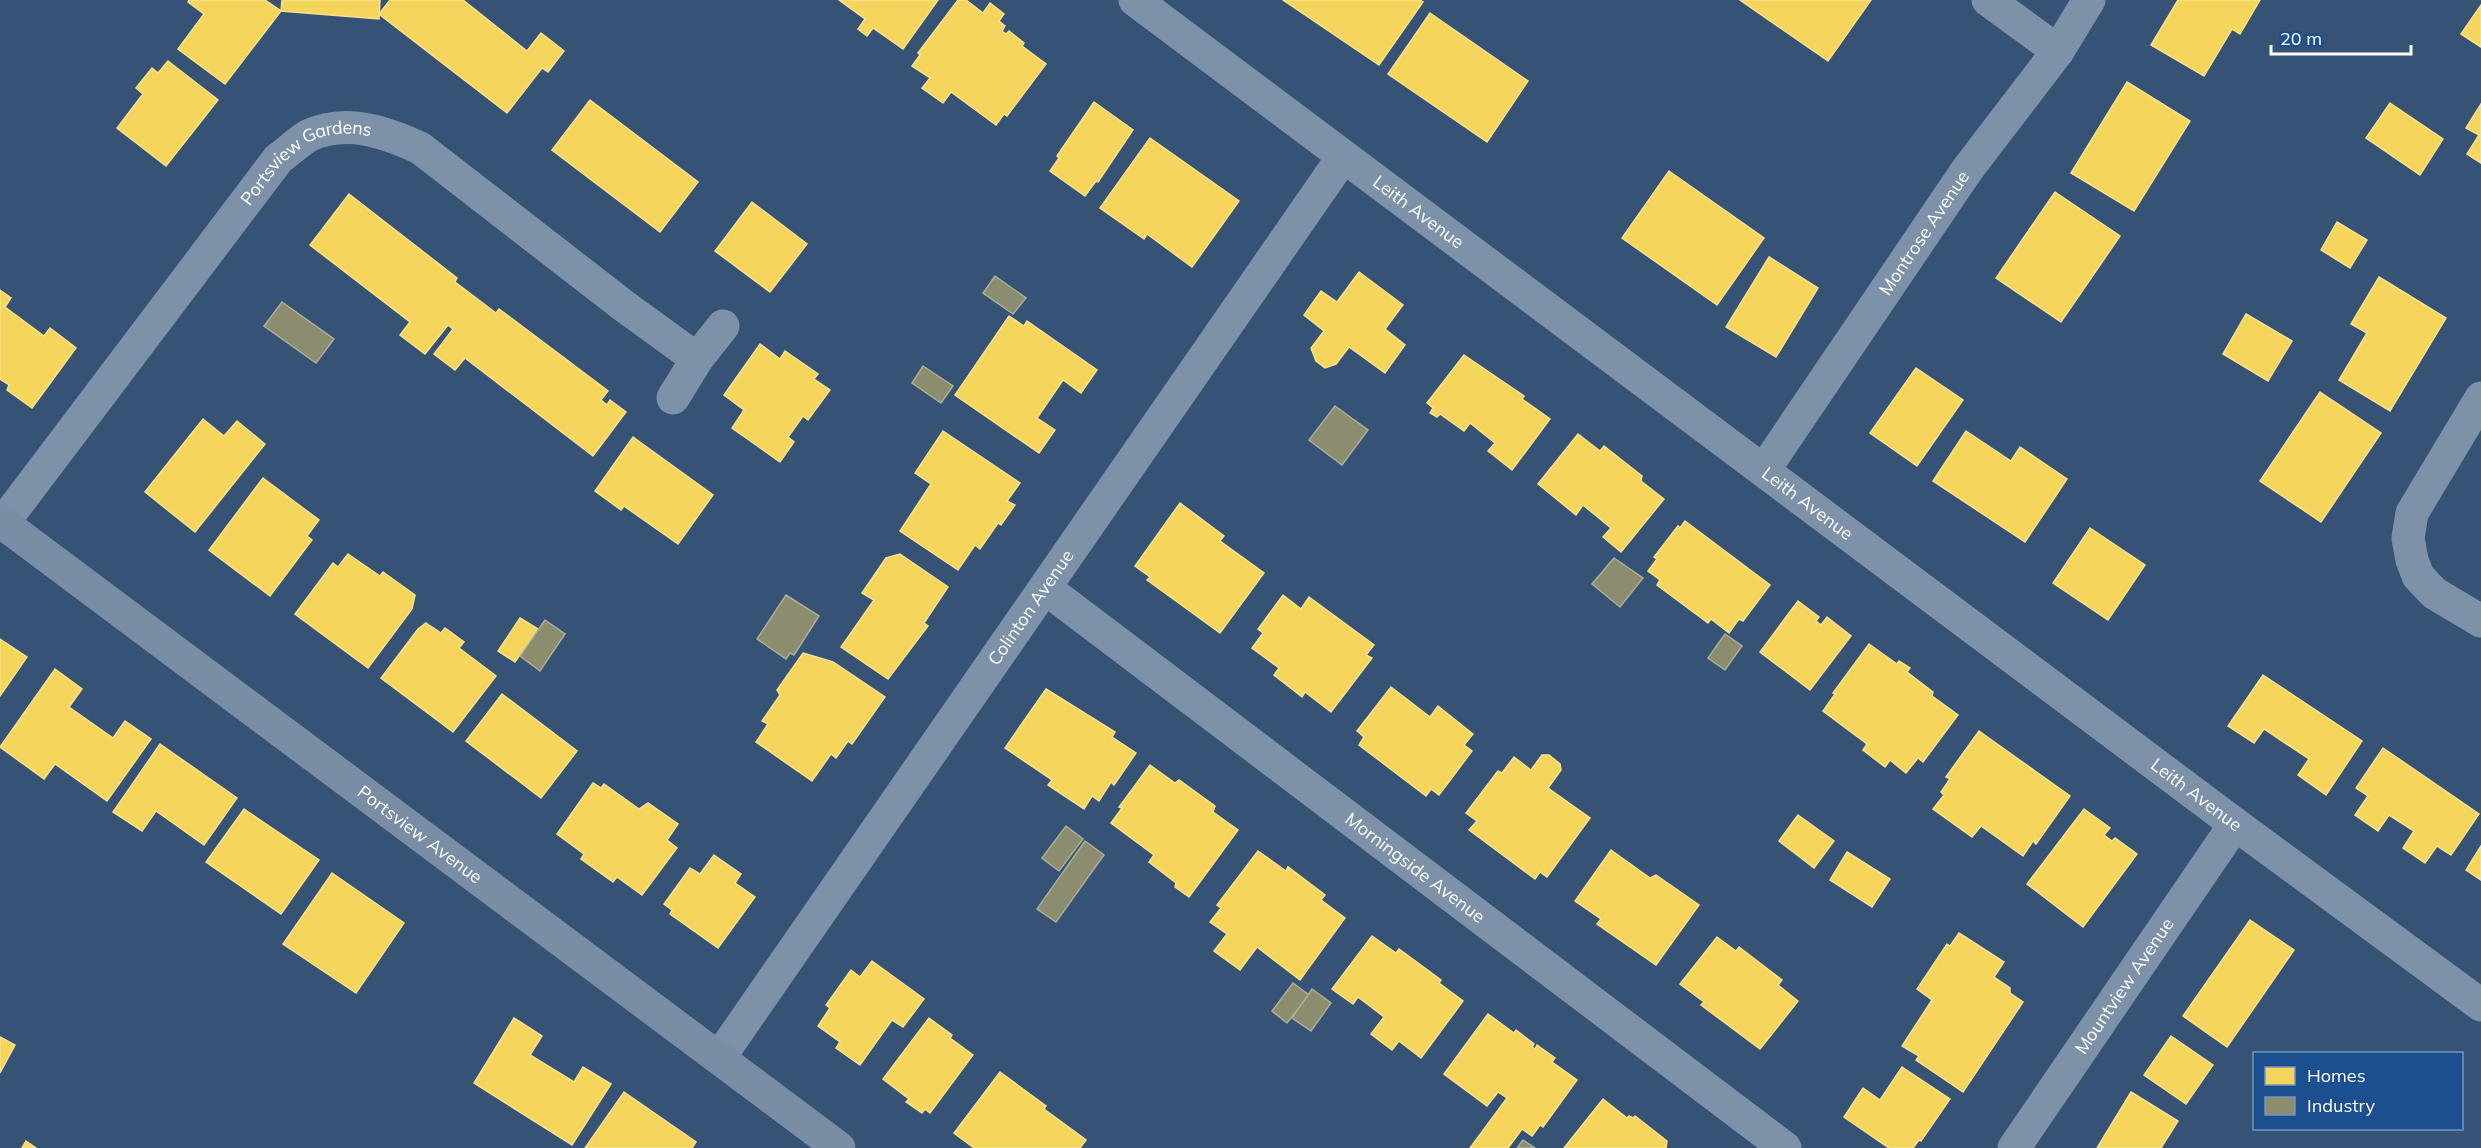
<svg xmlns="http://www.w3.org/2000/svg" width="2481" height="1148" font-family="Mulish,sans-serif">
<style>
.homes{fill:#f6d55c;stroke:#f9e28d;stroke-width:1.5}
.industry{fill:#8c8c6e;stroke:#aeae9a;stroke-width:1.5}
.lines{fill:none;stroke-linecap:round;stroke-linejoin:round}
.street{stroke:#7d92a8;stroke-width:33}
.secondary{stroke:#798da4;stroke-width:33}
.labels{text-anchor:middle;stroke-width:6;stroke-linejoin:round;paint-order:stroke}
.street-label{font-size:18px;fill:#fff;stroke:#1b4f8f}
</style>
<rect width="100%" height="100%" fill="#365274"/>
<g class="homes">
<path d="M189,0h76l16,11 -56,73 -47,-35 26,-35 -16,-12z"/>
<path d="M282,0h98l-1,19 -98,-8z"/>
<path d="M390,0h73l64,51 14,-18 23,18 -16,21 -6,-4 -35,45 -128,-99z"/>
<path d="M839,0h99l-35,49 -30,-21 -6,8 -9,-7 7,-10z"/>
<path d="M958,0h8l17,13 7,-10 14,11 -5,7 6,5 -3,5 4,3 3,-3 15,12 -2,3 24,18 -39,52 -3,-2 -8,11 -45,-33 -8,11 -21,-15 8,-10 -18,-12 8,-11 -2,-2z"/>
<path d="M1283,0h137l3,2 -44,63z"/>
<path d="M1740,0h131l-43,61z"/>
<path d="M2178,0h82l-20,34 -8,-5 -28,47 -53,-31z"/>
<path d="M2481,5v42l-20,-13z"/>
<path d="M1430,13l98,68 -41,61 -99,-68z"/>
<path d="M168,61l50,39 -52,66 -49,-38 26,-34 -7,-6 16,-20 6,5z"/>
<path d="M2127,82l63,39 -56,90 -63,-38z"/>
<path d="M590,100l108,82 -38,50 -108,-82z"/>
<path d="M1094,102l39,28 -35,52 -2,-1 -11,15 -35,-25 9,-13 -2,-2z"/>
<path d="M2390,103l53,36 -23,36 -54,-37z"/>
<path d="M2481,104v59l-14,-9 12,-19 -13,-7z"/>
<path d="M1150,138l89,63 -47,66 -45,-33 -3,5 -44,-31z"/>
<path d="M1669,171l95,67 -47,67 -95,-67z"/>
<path d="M2055,192l65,44 -59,86 -65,-44z"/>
<path d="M349,194l108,84 -2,4 41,31 3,-4 109,82 -7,9 6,5 3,-5 16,12 -33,44 -128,-98 -10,12 -21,-16 19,-25 -5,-4 -23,29 -25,-19 10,-13 -100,-77z"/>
<path d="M752,202l55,42 -37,48 -55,-41z"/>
<path d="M2337,222l30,18 -17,28 -29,-18z"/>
<path d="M1769,257l49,31 -42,69 -50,-30z"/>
<path d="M1359,272l44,33 -18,24 20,16 -20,28 -36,-26 -13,17 -11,4 -9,-7 -5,-13 13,-17 -20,-16 17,-24 16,11z"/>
<path d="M2379,277l67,41 -56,93 -51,-31 28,-47 -16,-9z"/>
<path d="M0,290l11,8 -6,9 39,29 6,-8 26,20 -44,60 -25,-18 2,-5 -9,-6z"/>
<path d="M2246,314l46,27 -24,40 -45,-27z"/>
<path d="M1009,316l15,10 3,-5 70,49 -16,23 -18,-13 -26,38 18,12 -16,23 -84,-58z"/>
<path d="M760,344l20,15 5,-8 33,23 -4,5 16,11 -22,30 -5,-4 -15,21 6,5 -14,20 -48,-34 12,-18 -20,-15z"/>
<path d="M1464,355l60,41 -2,3 28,20 -38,51 -24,-19 7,-8 -25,-20 -6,8 -24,-17 -3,3 -7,-4 3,-5 -6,-5z"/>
<path d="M1916,368l47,32 -46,66 -47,-33z"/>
<path d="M2320,392l61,41 -60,89 -61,-41z"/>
<path d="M203,419l21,17 13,-15 28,23 -70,88 -50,-40z"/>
<path d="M943,431l77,52 -13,18 8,4 -14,20 -3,-2 -18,26 -5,-4 -17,25 -58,-39 31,-47 -16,-11z"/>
<path d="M1966,431l45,30 9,-14 47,32 -42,63 -92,-61z"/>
<path d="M1578,434l22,17 4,-5 38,30 -1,5 23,18 -43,53 -18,-15 8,-9 -28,-23 -7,10 -38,-31z"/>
<path d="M633,437l80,58 -35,49 -54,-38 -3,4 -26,-19z"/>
<path d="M263,478l56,42 -12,16 5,4 -42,56 -61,-46z"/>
<path d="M1180,503l44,33 -4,5 44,32 -44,60 -73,-53 3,-3 -15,-11z"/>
<path d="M1685,521l85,64 -27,36 -4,-2 -10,14 -18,-14 -3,4 -51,-38 3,-5 -12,-9 9,-12 -3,-2 24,-31 2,2z"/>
<path d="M2090,528l55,37 -37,55 -55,-37z"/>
<path d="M348,554l32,22 3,-4 32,23 -3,14 -44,59 -73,-54 38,-51 5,4z"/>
<path d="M900,554l48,33 -24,36 4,3 -40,53 -47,-32 33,-47 -12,-7 24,-35z"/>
<path d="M1283,595l18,14 8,-12 65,48 -8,10 6,3 -41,54 -26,-20 -3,5 -28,-22 5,-7 -27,-20 11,-15 -5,-4z"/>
<path d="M1798,601l21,16 -3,4 5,4 6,-8 24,19 -41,54 -50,-38z"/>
<path d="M520,618l18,11 -23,33 -17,-11z"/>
<path d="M426,623l15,10 4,-5 19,14 -5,6 37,28 -43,56 -72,-54 37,-49z"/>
<path d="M0,639l27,18 -27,39z"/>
<path d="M1869,644l28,20 2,-3 11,7 -3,4 26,20 -1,4 26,19 -35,47 -5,-4 -12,15 -16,-13 -5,7 -22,-17 4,-6 -44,-33 12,-17 -2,-1z"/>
<path d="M803,653l30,9 52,35 -33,47 -4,-3 -12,17 -5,-4 -19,27 -56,-39 12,-18 -6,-3 18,-26 -3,-5z"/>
<path d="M55,669l27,20 -13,18 44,31 12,-17 26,18 -44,62 -52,-37 -11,15 -44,-32z"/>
<path d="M2263,675l99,66 -36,54 -28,-20 11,-16 -45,-30 -10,14 -26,-17z"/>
<path d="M1391,687l39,30 8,-11 35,28 -9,11 8,6 -33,44 -8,-6 -5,7 -67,-51 5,-8 -7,-6z"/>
<path d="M1046,689l69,43 -3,5 24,16 -22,32 -3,-3 -12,19 -7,-5 -8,13 -36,-24 4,-5 -47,-32z"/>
<path d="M502,694l75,57 -36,47 -75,-57z"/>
<path d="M1979,731l91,65 -34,48 -3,-3 -10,15 -42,-30 -9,11 -39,-28 11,-14 -3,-3 9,-13 -4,-2z"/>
<path d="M160,744l77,54 -33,47 -48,-34 -14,20 -29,-19z"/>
<path d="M2383,748l96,66 -28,41 -14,-9 -12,17 -22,-15 11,-17 -25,-16 -11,16 -23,-16 13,-19 -12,-8z"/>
<path d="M1542,755h7l11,9 1,6 -13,18 42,30 -43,59 -7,-5 -5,7 -66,-49 8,-9 -11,-8 32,-42 4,2 12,-16 17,13z"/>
<path d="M1150,765l25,18 4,-3 36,26 -2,6 25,18 -49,67 -14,-10 1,-4 -27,-21 5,-7 -43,-32 11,-15 -3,-1z"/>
<path d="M593,783l8,5 3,-4 35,25 9,-6 30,21 -11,16 10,8 -35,47 -25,-18 -4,5 -32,-23 3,-5 -27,-20z"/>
<path d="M244,809l75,51 -38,54 -75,-52z"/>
<path d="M2084,809l26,19 -6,7 8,6 3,-3 22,16 -54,73 -56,-43z"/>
<path d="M1798,815l36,26 -20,27 -35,-27z"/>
<path d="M2481,846v34l-15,-10z"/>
<path d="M1611,850l39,28 6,-3 43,30 -43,60 -59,-41 4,-5 -26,-18z"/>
<path d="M1258,851l28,20 2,-4 37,28 -4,5 24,18 -45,62 -43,-33 -17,23 -26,-19 13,-17 -17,-12 11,-14 -4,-3z"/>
<path d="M1847,852l43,27 -18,28 -42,-27z"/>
<path d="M714,855l27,19 -6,9 20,14 -37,51 -48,-34 2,-4 -8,-6 26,-36 10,6z"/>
<path d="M332,873l72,50 -48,70 -73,-49z"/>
<path d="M2250,920l44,30 -67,97 -44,-31z"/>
<path d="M1959,933l45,29 -10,15 16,11v5l13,9 -60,90 -47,-32 3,-4 -17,-10 30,-46 -15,-11 30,-45 3,2z"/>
<path d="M1372,936l24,17 3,-4 42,31 -2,3 24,18 -42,57 -22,-17 -7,9 -21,-16 13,-17 -26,-20 -5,7 -21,-15z"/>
<path d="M1717,937l19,14 3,-4 43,33 -4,5 20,16 -38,48 -59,-44 3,-3 -24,-18z"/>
<path d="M872,961l52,38 -21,28 -11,-7 -32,45 -24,-17 4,-6 -22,-16 12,-18 -4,-3 25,-35 9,7z"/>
<path d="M1488,1014l26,19 2,-3 18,14 -2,3 3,2 2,-4 18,13 -3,4 25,18 -34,47 -3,-2 -8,11 -10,-7 -14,19h-38l37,-50 -9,-6 -11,14 -43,-32z"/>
<path d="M514,1018l28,18 -12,19 44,27 9,-15 28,17 -39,61 -98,-62z"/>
<path d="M929,1018l23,17 -2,3 23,17 -43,58 -5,-4 -3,4 -16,-11 3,-3 -26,-20z"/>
<path d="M2171,1036l42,29 -27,39 -42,-29z"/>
<path d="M0,1037l15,8 -15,28z"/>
<path d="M1902,1067l48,32 -29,42 -2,-1 -6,8h-24l-45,-31 19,-29 17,12z"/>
<path d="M1000,1072l46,34 -2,3 42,31 -6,8h-106l-20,-15z"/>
<path d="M624,1092l72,50 -4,6h-107z"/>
<path d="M2131,1092l47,29 -17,27h-64z"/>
<path d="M1603,1099l24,19 2,-2 4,2 2,-2 32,25 -1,7h-102z"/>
<path d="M26,1141l10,7h-14z"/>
</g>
<g class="industry">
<path d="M995,276l31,22 -13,16 -30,-21z"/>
<path d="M282,302l52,37 -18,24 -52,-37z"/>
<path d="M923,366l30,20 -12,17 -29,-20z"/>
<path d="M1335,406l33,24 -26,35 -33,-25z"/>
<path d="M1614,558l29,20 -23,29 -28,-23z"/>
<path d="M786,595l33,21 -25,39 -4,-2 -4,6 -29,-20z"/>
<path d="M545,620l20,14 -25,37 -20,-15z"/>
<path d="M1725,634l17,12 -17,24 -17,-12z"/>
<path d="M1066,826l17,13 -24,32 -17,-13z"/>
<path d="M1085,841l19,14 -48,67 -19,-13z"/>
<path d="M1293,983l16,12 -22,28 -15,-12z"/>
<path d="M1312,989l19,14 -20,28 -19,-13z"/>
<path d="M1523,1140l12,8h-18z"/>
</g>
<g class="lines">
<g class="street">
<path id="s1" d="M1135,0l1100,824 246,181"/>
<path d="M1988,0l70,51"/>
<path d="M673,398l24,-39 26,-33"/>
<path d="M2481,398l-69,115 -4,25 4,22 6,16 16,17 47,28"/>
<path id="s2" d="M1764,470l203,-300 91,-119 31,-51"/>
<path id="s3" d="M3,523l275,-364c10,-7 20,-17 30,-23 38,-18 77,-4 112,12l204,158 73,53"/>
<path id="s4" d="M1045,588l740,560"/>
<path id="s5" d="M719,1058l624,-901"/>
<path id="s6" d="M2014,1148l221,-324"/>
</g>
<path class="secondary" id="s7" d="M0,521l839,627"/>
</g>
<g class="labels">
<g class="street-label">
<text dy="6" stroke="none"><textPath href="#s3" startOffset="480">Portsview Gardens</textPath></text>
<text dy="6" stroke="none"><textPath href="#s1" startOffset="354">Leith Avenue</textPath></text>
<text dy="6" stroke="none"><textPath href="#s2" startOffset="286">Montrose Avenue</textPath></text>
<text dy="6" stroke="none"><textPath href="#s1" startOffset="840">Leith Avenue</textPath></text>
<text dy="6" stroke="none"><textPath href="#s5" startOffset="548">Colinton Avenue</textPath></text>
<text dy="6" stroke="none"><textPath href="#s1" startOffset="1326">Leith Avenue</textPath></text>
<text dy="6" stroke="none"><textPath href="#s7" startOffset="524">Portsview Avenue</textPath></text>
<text dy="6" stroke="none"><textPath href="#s4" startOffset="464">Morningside Avenue</textPath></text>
<text dy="6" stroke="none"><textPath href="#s6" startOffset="196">Mountview Avenue</textPath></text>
</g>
</g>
<rect x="2253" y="1052" width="210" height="78" fill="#1b4f8f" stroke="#7695bc" stroke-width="1.5"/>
<rect x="2265" y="1067" width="30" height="18" fill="#f6d55c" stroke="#7695bc" stroke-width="1.5"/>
<text x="2307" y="1082" font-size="18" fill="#ffffff">Homes</text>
<rect x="2265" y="1097" width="30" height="18" fill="#8c8c6e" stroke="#7695bc" stroke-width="1.5"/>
<text x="2307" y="1112" font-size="18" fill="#ffffff">Industry</text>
<path d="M2271 45v9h140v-9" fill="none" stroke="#ffffff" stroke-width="3"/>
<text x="2280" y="45" font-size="18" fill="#ffffff" stroke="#1b4f8f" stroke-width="4.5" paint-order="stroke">20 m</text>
</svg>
